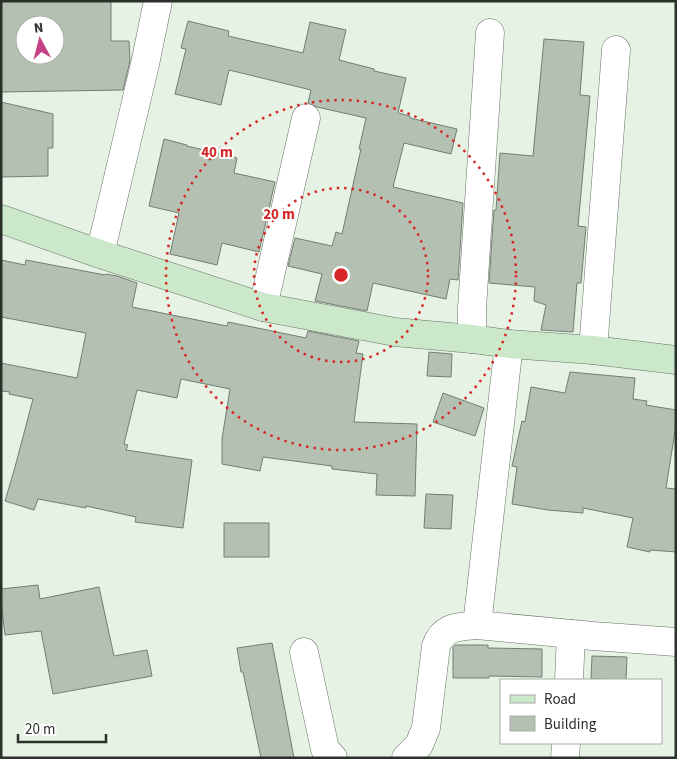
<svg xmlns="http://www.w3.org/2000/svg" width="677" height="759" font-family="'Source Sans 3',sans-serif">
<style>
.building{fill:#b4c0b2;stroke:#737e72;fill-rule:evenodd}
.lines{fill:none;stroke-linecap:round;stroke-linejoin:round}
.street-casing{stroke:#687367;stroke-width:29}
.secondary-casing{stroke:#687367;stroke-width:29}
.street{stroke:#fff;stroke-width:28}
.secondary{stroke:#cce8ca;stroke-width:28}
.ring{fill:none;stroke:#d62828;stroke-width:2.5;stroke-dasharray:2.5 5}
.centre{fill:#d62828;stroke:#fff;stroke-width:2.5}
.ring-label{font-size:15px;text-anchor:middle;font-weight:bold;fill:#d62828;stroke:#fff;stroke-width:4;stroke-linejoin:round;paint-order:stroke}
</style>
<rect width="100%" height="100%" fill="#e6f2e4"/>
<g class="building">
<path d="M1,1h110v40h18l1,20 -7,29 -122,2zM25,25h30v30h-30z"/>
<path d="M188,21l41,10 -1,5 75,17 7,-31 36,8 -7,30 35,9v2l32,7 -8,35 12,3v2l47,11 -6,25 -47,-11 -11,44 70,16 -5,77 -8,-1 -4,20 -73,-16 -6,28 -52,-10 7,-27 -34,-8 7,-28 37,8 4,-14 6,2 19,-85h-2l7,-31 -49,-11 -9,-4 3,-13 -82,-20 -8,35 -46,-11 11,-45 -5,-1z"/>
<path d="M544,39l40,3 -4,53 10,1 -12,130 8,1 -5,56h-4l-4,49 -32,-2 5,-25 -12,-4 1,-14 -46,-4 5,-73h2l4,-57 33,3z"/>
<path d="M1,102l52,12v34h-5v28l-47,1z"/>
<path d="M164,139l23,6v1l50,12 -3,15 41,9 -16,70 -37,-9 -5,22 -47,-11 9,-41 -30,-7z"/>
<path d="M1,260l24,5 1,-5 79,15 1,-1 11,2 20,7 -5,24 95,19 1,-4 78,16 2,-7 51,10 -3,12 7,1 -9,68 63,2 -2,72 -39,-1 1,-21 -45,-5v-3l-69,-9 -3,14 -38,-7v-25l8,-50 -49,-10 -4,19 -40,-8 -13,54 4,1 -2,5 66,10 -9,68 -48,-6 1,-5 -50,-11v2l-48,-9 -4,11 -29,-9 10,-34 18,-68 -24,-5 1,-2 -9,-1v-28l76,15 9,-45 -85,-16z"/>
<path d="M429,352l23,2 -1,23 -24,-1z"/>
<path d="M570,372l65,6 -2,21 14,2 -1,4 30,5v15l-10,63 10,1v63l-26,-2v2l-23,-5 6,-29 -50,-10v5l-35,-3 -36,-6 5,-37 -5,-1 10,-45 3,1 6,-35 34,6z"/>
<path d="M443,393l41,15 -9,28 -42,-14z"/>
<path d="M426,494l27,1 -2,34 -27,-1z"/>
<rect x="224" y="523" width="45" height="34"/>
<path d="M38,585l2,14 59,-12 15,69 33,-6 5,26 -99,18 -12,-63 -36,4 -4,-33v-13z"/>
<path d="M272,643l4,20 18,95h-33l-18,-86h-2l-4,-24z"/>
<path d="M455,645h33v3l54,1v28l-53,-1v2h-36v-31z"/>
<path d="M592,656l35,1 -1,23 -35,-1z"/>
</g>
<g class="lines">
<defs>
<g id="street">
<path d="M100,254l45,-190 13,-63"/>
<path d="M263,307l43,-189"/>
<path d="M472,339v-31l18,-275"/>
<path d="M593,350l23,-300"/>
<path d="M477,625l32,-281"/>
<path d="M304,652l21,97 8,9"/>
<path d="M569,680l2,-46"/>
<path d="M406,758l13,-13 7,-17 10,-82c7,-20 22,-19 41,-21l116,11 83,6"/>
<path d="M565,758l1,-15"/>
</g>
<path id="secondary" d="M1,219l99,35 163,53 132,25 77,7 37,5 84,6 83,10"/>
</defs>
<use href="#street" class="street-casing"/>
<use href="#secondary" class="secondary-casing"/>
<use href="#street" class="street"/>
<use href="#secondary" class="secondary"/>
</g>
<g class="ring">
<circle cx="341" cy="275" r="87"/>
<circle cx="341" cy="275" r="175"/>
</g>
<circle cx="341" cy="275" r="8" class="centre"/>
<g class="ring-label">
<text x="217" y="157">40 m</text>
<text x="279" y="219">20 m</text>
</g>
<rect width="677" height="759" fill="none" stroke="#2b302b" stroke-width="5"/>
<rect x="500" y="679" width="162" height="65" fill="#ffffff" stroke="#aaacaa"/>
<rect x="510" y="695" width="25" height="8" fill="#cce8ca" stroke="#aaacaa"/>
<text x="544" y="704" font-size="15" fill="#2b302b">Road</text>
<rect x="510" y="716" width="25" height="15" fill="#b4c0b2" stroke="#aaacaa"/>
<text x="544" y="729" font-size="15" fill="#2b302b">Building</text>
<g transform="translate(40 40) rotate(353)"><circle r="24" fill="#ffffff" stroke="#aaacaa"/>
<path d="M0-4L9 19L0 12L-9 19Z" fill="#c64286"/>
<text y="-8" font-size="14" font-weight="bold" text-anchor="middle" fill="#2b302b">N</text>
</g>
<path d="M18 734v8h88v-8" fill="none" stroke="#2b302b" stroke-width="2.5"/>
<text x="25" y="734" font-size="15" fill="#2b302b" stroke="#ffffff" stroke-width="4" paint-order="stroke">20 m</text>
</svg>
